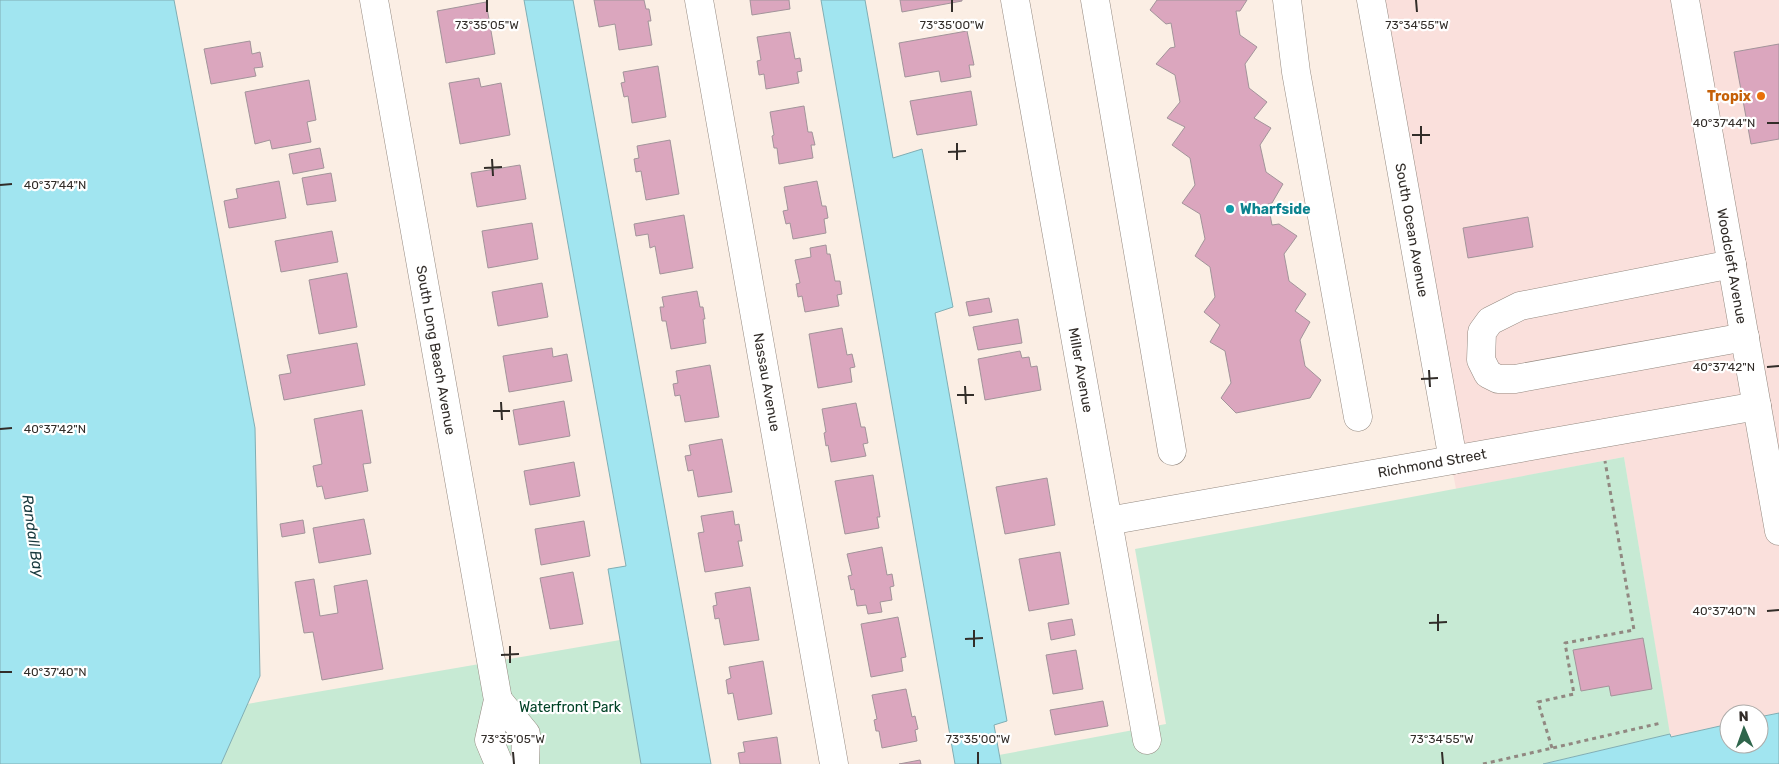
<svg xmlns="http://www.w3.org/2000/svg" width="1779" height="764" font-family="Rubik,sans-serif">
<style>
.commercial{fill:#fae0dc}
.green{fill:#c7ead4}
.water{fill:#a1e5f0;stroke:#80aeb4}
.building{fill:#dba6be;stroke:#a2949a}
.lines{fill:none;stroke-linecap:round;stroke-linejoin:round}
.minor-casing{stroke:#948980;stroke-width:29}
.path{stroke:#918881;stroke-width:3;stroke-dasharray:4 4;stroke-linecap:butt}
.minor{stroke:#fff;stroke-width:28}
.ticks{fill:none;stroke:#322d29;stroke-width:2}
.food-dot{fill:#e8710a;stroke:#fff;stroke-width:2}
.culture-dot{fill:#0f9aa8;stroke:#fff;stroke-width:2}
.labels{text-anchor:middle;stroke-width:4.5;stroke-linejoin:round;paint-order:stroke}
.food-label{font-size:14px;font-weight:bold;fill:#c56008;stroke:#fff;text-anchor:end}
.culture-label{font-size:14px;font-weight:bold;fill:#0d838f;stroke:#fff;text-anchor:start}
.street-label{font-size:14px;fill:#322d29;stroke:#fff}
.park-label{font-size:14px;fill:#004226;stroke:#fff}
.water-label{font-size:15px;font-style:italic;fill:#18393e;stroke:#fff}
.ticks-label{font-size:12px;text-anchor:middle;fill:#322d29;stroke:#fff;stroke-width:4.5;stroke-linejoin:round;paint-order:stroke}
</style>
<rect width="100%" height="100%" fill="#fbeee4"/>
<path class="commercial" d="M1364,0h415v713l-20,4v-3h-30v10l-59,13 -46,-280 -168,32z"/>
<g class="green">
<path d="M1624,457l46,277 -128,30h-541l-2,-9 167,-31 -31,-175z"/>
<path d="M620,640l21,124h-420l26,-60z"/>
</g>
<g class="water">
<path d="M0,0h174l81,428 5,248 -39,88h-221z"/>
<path d="M524,0h49l138,764h-70l-33,-195 18,-3z"/>
<path d="M821,0h44l28,158 29,-9 31,158 -18,6 72,408 -13,4 7,39h-46z"/>
<path d="M1779,713v51h-236l127,-30 1,3 58,-13v20h30v-27z"/>
</g>
<g class="building">
<path d="M594,0h50l2,9h3l2,12h-3l4,24 -33,5 -4,-26 -16,3z"/>
<path d="M750,0h39l1,9 -38,6z"/>
<path d="M900,0h62v1l-60,11z"/>
<path d="M1157,0h90l-7,11h-4l4,24 17,12 -12,17 4,24 18,14 -13,16 17,10 -11,17 6,27 17,12 -11,19 -4,1 4,21 7,-1 18,12 -13,18 5,27 17,13 -11,17 15,11 -10,18 5,26 16,14 -11,18 -74,15 -15,-15 10,-15 -6,-32 -15,-9 10,-17 -16,-13 11,-15 -5,-30 -15,-11 10,-17 -5,-25 -18,-11 13,-18 -5,-27 -18,-13 13,-18 -18,-9 13,-16 -5,-27 -19,-11 14,-16 5,-1 -4,-24 -5,1 -16,-14z"/>
<path d="M486,2l9,52 -49,9 -9,-52z"/>
<path d="M967,31l7,34h-5l2,12 -30,5 -2,-11 -34,6 -6,-34z"/>
<path d="M790,32l5,27 5,-1 2,13 -5,1 2,11 -33,6 -2,-15 -5,1 -2,-14 4,-1 -4,-23z"/>
<path d="M250,41l2,13 8,-2 3,15 -9,1 2,8 -45,8 -7,-35z"/>
<path d="M1779,44v95l-28,5 -17,-92z"/>
<path d="M658,66l8,51 -34,6 -4,-27 -4,1 -3,-14 4,-1 -2,-10z"/>
<path d="M479,78l2,9 20,-4 9,52 -50,9 -11,-61z"/>
<path d="M309,80l7,40 -9,2 4,20 -39,7 -2,-9 -15,4 -10,-52z"/>
<path d="M971,91l6,34 -60,10 -7,-34z"/>
<path d="M804,106l4,26h4l3,13h-4l2,13 -34,6 -2,-16h-3l-2,-12 2,-1 -4,-23z"/>
<path d="M670,140l9,54 -33,6 -5,-29 -5,1 -2,-13 5,-1 -2,-12z"/>
<path d="M320,148l4,20 -31,6 -4,-20z"/>
<path d="M520,165l6,34 -49,8 -6,-34z"/>
<path d="M331,173l5,28 -29,4 -5,-27z"/>
<path d="M279,181l7,37 -57,10 -5,-27 14,-3 -2,-9z"/>
<path d="M817,181l5,25h4l2,12 -4,1 2,14 -33,6 -3,-16 -4,1 -3,-13 5,-1 -4,-23z"/>
<path d="M684,215l9,53 -33,6 -5,-28 -5,2 -2,-14 -12,2 -2,-12z"/>
<path d="M1528,217l5,30 -65,11 -5,-30z"/>
<path d="M532,223l6,36 -50,9 -6,-37z"/>
<path d="M332,231l6,31 -57,10 -6,-31z"/>
<path d="M826,245l1,9h3l5,27h5l2,13 -5,1 2,11 -34,6 -3,-16 -4,1 -2,-13 4,-1 -5,-23 16,-3 -1,-9z"/>
<path d="M347,273l10,54 -38,7 -10,-54z"/>
<path d="M542,283l6,34 -50,9 -6,-34z"/>
<path d="M697,291l3,16h3l2,12h-2l3,24 -35,6 -5,-28h-4l-2,-14h4l-2,-10z"/>
<path d="M989,298l3,14 -23,4 -3,-14z"/>
<path d="M1018,319l4,24 -44,7 -5,-23z"/>
<path d="M842,328l5,27 5,-1 3,13 -5,1 2,14 -34,6 -9,-54z"/>
<path d="M357,343l8,42 -81,15 -5,-25 12,-2 -4,-18z"/>
<path d="M552,348l1,9 14,-3 5,27 -63,11 -6,-36z"/>
<path d="M1020,351l2,7 7,-1 2,10 6,-1 4,24 -56,10 -7,-41z"/>
<path d="M710,365l9,52 -34,5 -5,-27 -5,1 -2,-12 5,-1 -2,-12z"/>
<path d="M564,401l6,35 -51,9 -6,-35z"/>
<path d="M856,403l5,24h4l3,16 -5,1 3,12 -35,6 -3,-17 -2,1 -2,-13 2,-1 -4,-23z"/>
<path d="M362,410l9,53 -8,1 5,27 -43,8 -3,-13 -5,1 -4,-21 9,-2 -8,-45z"/>
<path d="M722,439l10,53 -34,5 -5,-27 -5,1 -3,-15 6,-1 -2,-10z"/>
<path d="M574,462l6,34 -50,9 -6,-34z"/>
<path d="M873,475l7,42h-3l2,11 -34,6 -10,-53z"/>
<path d="M1047,478l8,47 -50,9 -9,-47z"/>
<path d="M733,511l2,14 4,-1 3,17h-4l5,25 -38,6 -7,-39 6,-1 -3,-16z"/>
<path d="M364,519l7,35 -52,9 -6,-35z"/>
<path d="M303,520l2,13 -23,4 -2,-13z"/>
<path d="M584,521l6,35 -49,9 -6,-36z"/>
<path d="M882,547l5,28 5,-1 2,12 -4,1 2,13 -12,2 2,10 -14,2 -2,-9 -9,1 -3,-17 -3,1 -3,-14 4,-1 -5,-21z"/>
<path d="M1060,552l9,52 -40,7 -10,-52z"/>
<path d="M573,572l10,52 -33,5 -10,-51z"/>
<path d="M314,579l6,37 18,-3 -4,-27 33,-6 16,89 -61,11 -9,-48 -9,1 -9,-51z"/>
<path d="M750,587l9,53 -35,5 -5,-27 -4,1 -2,-13 4,-1 -2,-12z"/>
<path d="M898,617l8,40 -5,1 2,13 -32,6 -10,-53z"/>
<path d="M1072,619l3,16 -24,5 -3,-17z"/>
<path d="M1643,638l9,51 -41,7 -2,-10 -28,5 -8,-41z"/>
<path d="M1076,650l7,39 -30,5 -7,-39z"/>
<path d="M763,661l9,53 -34,6 -5,-27 -5,1 -2,-14 5,-2 -2,-11z"/>
<path d="M906,689l6,28 3,-1 3,13 -3,1 2,11 -35,7 -3,-17h-3l-2,-11 3,-1 -5,-24z"/>
<path d="M1103,701l5,25 -53,9 -5,-25z"/>
<path d="M777,737l4,27h-41l-2,-11 7,-1 -2,-10z"/>
<path d="M920,760l1,4h-22z"/>
</g>
<g class="lines">
<defs>
<g id="minor">
<path d="M374,0l124,700 -9,40 10,24"/>
<path d="M699,0l135,764"/>
<path d="M1015,0l132,740"/>
<path d="M1095,0l77,451"/>
<path d="M1287,0l9,72 62,345"/>
<path d="M1371,0l82,460"/>
<path d="M1685,0l94,531"/>
<path d="M1732,264l-212,42 -30,15 -8,11 -1,28 7,14 10,5h17l230,-42"/>
<path d="M1108,521l649,-115"/>
<path d="M498,700l28,34 -1,30"/>
</g>
</defs>
<use href="#minor" class="minor-casing"/>
<g class="path">
<path d="M1552,748l-14,-46 36,-8 -9,-51 69,-13 -29,-169"/>
<path d="M1483,764l178,-41"/>
</g>
<use href="#minor" class="minor"/>
</g>
<path class="ticks" d="M487,0v12M952,0v12M1416,0l1,12M1767,123h12M1421,126v18M1412,135h18M957,143v17M948,152l18,-1M492,159l1,17M484,168l18,-1M0,185l12,-1M1767,367l12,-1M1429,370l1,17M1421,379l17,-1M965,386l1,18M957,395h17M501,402l1,18M493,411h17M0,429l12,-1M1767,611l12,-1M1438,614v17M1429,623l18,-1M974,630v17M965,639l18,-1M510,646v17M501,655l18,-1M0,672h12M513,752l1,12M978,752v12M1442,752l1,12"/>
<circle class="food-dot" cx="1761" cy="96" r="5"/>
<circle class="culture-dot" cx="1230" cy="209" r="5"/>
<g class="labels">
<g class="food-label">
<text x="1751" y="101">Tropix</text>
</g>
<g class="culture-label">
<text x="1240" y="214">Wharfside</text>
</g>
<g class="street-label">
<text transform="translate(1412 230) rotate(80)" y="5">South Ocean Avenue</text>
<text transform="translate(1732 266) rotate(80)" y="5">Woodcleft Avenue</text>
<text transform="translate(436 350) rotate(80)" y="5">South Long Beach Avenue</text>
<text transform="translate(1081 370) rotate(80)" y="5">Miller Avenue</text>
<text transform="translate(767 382) rotate(80)" y="5">Nassau Avenue</text>
<text transform="translate(1432 463) rotate(-10)" y="5">Richmond Street</text>
</g>
<g class="park-label">
<text x="570" y="712">Waterfront Park</text>
</g>
<g class="water-label">
<text transform="translate(33 536) rotate(82)" y="5">Randall Bay</text>
</g>
</g>
<g class="ticks-label">
<text x="487" y="29">73°35'05"W</text>
<text x="952" y="29">73°35'00"W</text>
<text x="1417" y="29">73°34'55"W</text>
<text x="1724" y="127">40°37'44"N</text>
<text x="55" y="189">40°37'44"N</text>
<text x="1724" y="371">40°37'42"N</text>
<text x="55" y="433">40°37'42"N</text>
<text x="1724" y="615">40°37'40"N</text>
<text x="55" y="676">40°37'40"N</text>
<text x="513" y="743">73°35'05"W</text>
<text x="978" y="743">73°35'00"W</text>
<text x="1442" y="743">73°34'55"W</text>
</g>
<g transform="translate(1744 729) rotate(358)"><circle r="24" fill="#ffffff" stroke="#adaba9"/>
<path d="M0-4L9 19L0 12L-9 19Z" fill="#2e654b"/>
<text y="-8" font-size="14" font-weight="bold" text-anchor="middle" fill="#322d29">N</text>
</g>
</svg>
